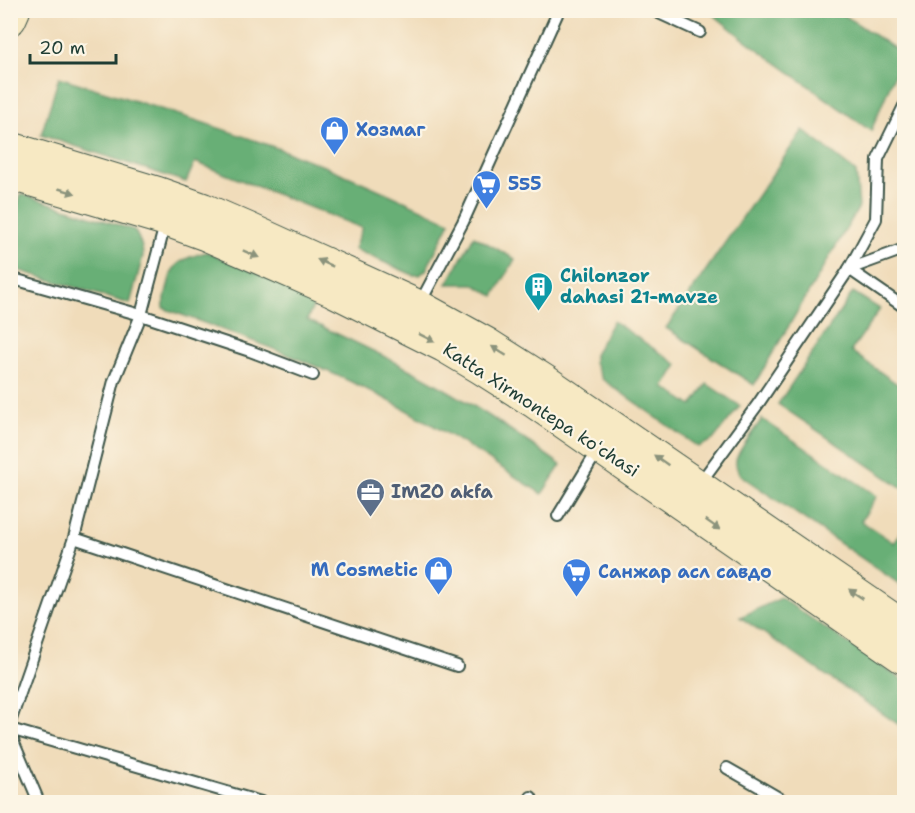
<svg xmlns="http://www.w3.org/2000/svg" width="915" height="813" font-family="'Shantell Sans',sans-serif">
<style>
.forest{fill:#67af76;stroke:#437655;stroke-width:1.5}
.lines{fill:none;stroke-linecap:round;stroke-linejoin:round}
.lane-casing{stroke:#3e5548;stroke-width:14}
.secondary-casing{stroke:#3e5548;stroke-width:34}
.lane{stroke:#fff;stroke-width:10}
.secondary{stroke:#f7e9c3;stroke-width:32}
.oneway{fill:#8b937c}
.labels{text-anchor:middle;stroke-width:4.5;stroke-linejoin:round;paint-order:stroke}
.shop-label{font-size:18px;font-weight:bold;fill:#366cbe;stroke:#fcf5e5;text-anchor:start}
.culture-label{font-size:18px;font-weight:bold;fill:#0d838f;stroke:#fcf5e5;text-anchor:start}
.street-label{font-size:18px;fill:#1f3d34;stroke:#fcf5e5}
.service-label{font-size:18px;font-weight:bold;fill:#4e5e75;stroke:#fcf5e5;text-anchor:start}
</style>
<rect width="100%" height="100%" fill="#fcf5e5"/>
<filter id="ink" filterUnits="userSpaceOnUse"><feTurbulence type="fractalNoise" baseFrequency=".0167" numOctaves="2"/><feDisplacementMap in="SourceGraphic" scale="12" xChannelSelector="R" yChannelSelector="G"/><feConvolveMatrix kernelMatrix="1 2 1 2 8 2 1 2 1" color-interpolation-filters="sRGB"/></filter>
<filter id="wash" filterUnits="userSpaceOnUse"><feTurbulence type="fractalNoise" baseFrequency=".008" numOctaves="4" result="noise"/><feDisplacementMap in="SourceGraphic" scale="24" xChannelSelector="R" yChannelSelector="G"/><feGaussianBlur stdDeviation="1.35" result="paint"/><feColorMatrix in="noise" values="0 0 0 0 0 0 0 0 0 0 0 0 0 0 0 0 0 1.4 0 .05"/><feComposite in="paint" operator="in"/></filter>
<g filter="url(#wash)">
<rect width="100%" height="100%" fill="#f0dcba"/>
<g class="forest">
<path d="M709,11h129l65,43 -32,77 -130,-94z"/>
<path d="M59,77c84,27 170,52 252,84 47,18 93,40 139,61l-24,48 -6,5h-7l-59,-26 8,-21 -167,-66 -9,20 -145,-47z"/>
<path d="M803,130l53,42 3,35 -105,178 -88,-57z"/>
<path d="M21,194l113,36c6,9 9,16 9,26l-13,48 -119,-36v-42z"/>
<path d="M474,236l41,23 -21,37 -21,-12h-26z"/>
<path d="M207,252l110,46 -10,22c44,20 89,41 131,65 43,24 83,52 123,80l-19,29c-60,-39 -119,-78 -184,-109 -64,-30 -129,-53 -195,-77 2,-8 6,-32 10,-38 6,-11 23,-15 34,-18z"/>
<path d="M853,292l27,17 -29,42 53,38v100l-126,-85z"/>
<path d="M613,321l65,44 -14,22 28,19 15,-22 33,22 -27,34 -15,7 -96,-68 -8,-16v-8z"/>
<path d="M762,419l115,77 -16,25 33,22 10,-16v60l-164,-112c-2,-4 -5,-9 -4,-14 1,-10 20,-33 26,-42z"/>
<path d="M781,598l123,83v47l-164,-111z"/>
</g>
</g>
<g filter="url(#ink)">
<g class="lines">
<defs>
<g id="lane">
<path d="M652,10l48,22"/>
<path d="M849,269l27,-50 2,-60 26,-53"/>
<path d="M849,269l55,-20"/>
<path d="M10,278l131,37 109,36 63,24"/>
<path d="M420,303l43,-81 96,-212"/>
<path d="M700,483l58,-79 91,-135 55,38"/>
<path d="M558,516l40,-66"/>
<path d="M74,538l383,128"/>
<path d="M10,722l64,-184 40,-157 27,-66 25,-94"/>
<path d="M10,729l251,73"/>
<path d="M10,734l29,68"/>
<path d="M727,768l59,34"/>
<path d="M531,797l2,5"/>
</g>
<g id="secondary">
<path d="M10,19l4,-9"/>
<path d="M10,148l148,45 45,16 46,20 169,77 69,38 58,37 359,246"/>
<path d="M10,174l156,46 41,15 125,55 112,56 37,22 55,35 368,255"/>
</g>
</defs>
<use href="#lane" class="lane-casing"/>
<use href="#secondary" class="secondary-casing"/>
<use href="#lane" class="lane"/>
<use href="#secondary" class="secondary"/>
</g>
<defs><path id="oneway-solid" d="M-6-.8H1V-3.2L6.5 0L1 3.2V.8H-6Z" transform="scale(1.5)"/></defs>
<g class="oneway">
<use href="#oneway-solid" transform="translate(67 191) rotate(16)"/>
<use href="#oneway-solid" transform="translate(251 254) rotate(24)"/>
<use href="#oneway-solid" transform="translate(325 263) rotate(-156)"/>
<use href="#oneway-solid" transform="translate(427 338) rotate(27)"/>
<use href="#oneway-solid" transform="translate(499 351) rotate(-148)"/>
<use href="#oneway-solid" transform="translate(661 460) rotate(-145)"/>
<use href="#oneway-solid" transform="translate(713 525) rotate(35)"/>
<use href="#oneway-solid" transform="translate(856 594) rotate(-146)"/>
</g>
</g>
<defs>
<symbol id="shop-pin" viewBox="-11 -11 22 30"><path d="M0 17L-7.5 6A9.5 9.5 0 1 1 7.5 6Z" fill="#3f7fe0" stroke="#fcf5e5"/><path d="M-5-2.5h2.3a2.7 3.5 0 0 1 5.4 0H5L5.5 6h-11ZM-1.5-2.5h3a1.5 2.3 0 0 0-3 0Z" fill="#fff"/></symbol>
<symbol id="supermarket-pin" viewBox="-11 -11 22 30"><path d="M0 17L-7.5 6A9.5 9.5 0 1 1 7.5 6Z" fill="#3f7fe0" stroke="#fcf5e5"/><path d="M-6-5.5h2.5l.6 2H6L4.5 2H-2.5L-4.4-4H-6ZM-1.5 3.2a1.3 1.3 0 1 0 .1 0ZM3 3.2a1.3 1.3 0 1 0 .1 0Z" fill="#fff"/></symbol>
<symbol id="building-pin" viewBox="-11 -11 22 30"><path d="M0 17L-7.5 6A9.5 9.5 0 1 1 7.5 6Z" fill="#0f9aa8" stroke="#fcf5e5"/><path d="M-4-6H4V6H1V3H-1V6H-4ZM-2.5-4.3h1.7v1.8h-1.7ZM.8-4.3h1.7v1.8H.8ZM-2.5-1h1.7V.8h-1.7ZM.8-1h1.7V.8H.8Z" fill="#fff"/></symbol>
<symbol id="office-pin" viewBox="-11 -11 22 30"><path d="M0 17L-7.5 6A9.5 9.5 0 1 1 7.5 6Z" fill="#5c6f8a" stroke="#fcf5e5"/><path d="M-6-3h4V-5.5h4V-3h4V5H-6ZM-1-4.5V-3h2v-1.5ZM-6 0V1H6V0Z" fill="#fff"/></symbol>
</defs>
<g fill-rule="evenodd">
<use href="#shop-pin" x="318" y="114" width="33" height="45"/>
<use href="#supermarket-pin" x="470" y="168" width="33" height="45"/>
<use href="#building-pin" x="522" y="270" width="33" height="45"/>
<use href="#office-pin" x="354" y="476" width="33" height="45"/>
<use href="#shop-pin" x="422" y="554" width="33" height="45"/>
<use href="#supermarket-pin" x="560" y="556" width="33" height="45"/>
</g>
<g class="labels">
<g class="shop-label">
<text x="356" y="136">Хозмаг</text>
<text x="508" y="190">555</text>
<text x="418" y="576" text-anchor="end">M Cosmetic</text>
<text x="598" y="578">Санжар асл савдо</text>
</g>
<g class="culture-label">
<text x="560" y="282">Chilonzor<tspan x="560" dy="21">dahasi 21-mavze</tspan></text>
</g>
<g class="street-label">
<text transform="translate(541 410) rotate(33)" y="6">Katta Xirmontepa koʻchasi</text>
</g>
<g class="service-label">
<text x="391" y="498">IMZO akfa</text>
</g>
</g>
<rect width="915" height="813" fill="none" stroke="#fcf5e5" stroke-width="36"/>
<path d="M30 54v9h86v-9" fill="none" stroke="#1f3d34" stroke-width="3"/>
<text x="39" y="54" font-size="18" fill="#1f3d34" stroke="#fcf5e5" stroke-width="4.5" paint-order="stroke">20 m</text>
</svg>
